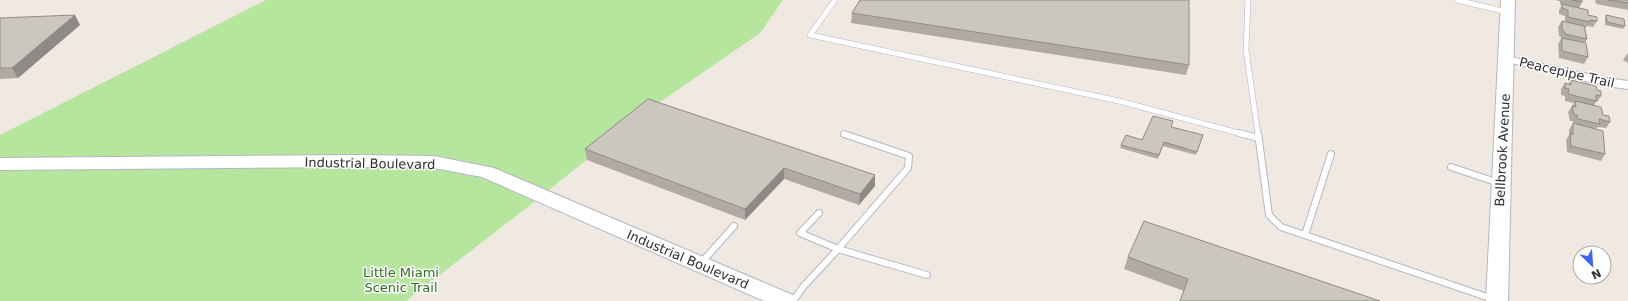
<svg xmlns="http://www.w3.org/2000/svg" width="1628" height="301" font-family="'DejaVu Sans',sans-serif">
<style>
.green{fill:#b6e59e}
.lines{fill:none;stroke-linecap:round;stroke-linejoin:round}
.lane-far1-casing{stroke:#b4b7c1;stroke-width:6}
.lane-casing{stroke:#b4b7c1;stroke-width:8}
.street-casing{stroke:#b4b7c1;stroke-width:2}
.secondary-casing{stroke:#b4b7c1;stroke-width:2}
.lane-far1{stroke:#fff;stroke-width:5}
.lane{stroke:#fff;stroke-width:6}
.street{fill:#fff;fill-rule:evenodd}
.secondary{fill:#fff;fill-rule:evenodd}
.wall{fill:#afaba4}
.shaded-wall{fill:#8e8b86}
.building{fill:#cbc7bf;stroke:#8e8b86}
.labels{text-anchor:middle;stroke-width:3;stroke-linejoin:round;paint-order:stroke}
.street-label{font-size:13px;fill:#2e2e2e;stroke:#fff}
.park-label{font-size:13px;fill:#2c6e1b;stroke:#fff}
</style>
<rect width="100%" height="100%" fill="#efe9e1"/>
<path class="green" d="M266,0h517l-23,33 -110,76 -125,100 -119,92h-406v-166z"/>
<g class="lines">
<defs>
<g id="lane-far1">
<path d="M835,0l-25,35 309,66 123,33"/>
<path d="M1248,0l-2,50 12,84"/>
<path d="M1457,0l50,12"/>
</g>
<g id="lane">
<path d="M1239,133l19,5"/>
<path d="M1258,133l11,82 12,12 218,74"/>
<path d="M1451,167l48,16"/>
<path d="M819,213l-19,20 38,16 70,-81 1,-12 -65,-22"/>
<path d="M1305,235l26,-81"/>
<path d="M701,263l33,-37"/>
<path d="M793,301l10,-14 35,-38 89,26"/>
</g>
<path id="street" d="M1507,56l99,22 22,3v8l-22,-3 -103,-25 -2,-2 2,-2z"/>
<g id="secondary">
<path d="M1501,0h14l-7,301h-22z"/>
<path d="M355,155l79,1 60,12 299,127 3,6h-32l-282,-124 -48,-9 -79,-1 -355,3v-12z"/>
</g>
</defs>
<use href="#lane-far1" class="lane-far1-casing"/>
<use href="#lane" class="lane-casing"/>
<use href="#street" class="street-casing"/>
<use href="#secondary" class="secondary-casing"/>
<use href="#lane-far1" class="lane-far1"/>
<use href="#lane" class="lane"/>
<use href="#street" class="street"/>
<use href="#secondary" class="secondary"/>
</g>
<g class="wall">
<path d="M1557,0h25v2l-3,6 18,13 -4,6 -6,-1 -1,2h-1l2,11 -2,4 3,14 -4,7 -25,-6 -1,-14 3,-5v-2l-2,-1 -1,-9 4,-6 3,1v-6l-6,-2v-4l3,-5 -2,-1v-3h-3z"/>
<path d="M1595,0h33v10l-32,-6z"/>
<path d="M852,13l337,52 -3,10 -335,-52z"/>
<path d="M1606,15l19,11 -2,3 -18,-4v-6z"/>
<path d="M0,18l80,7 -62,53 -18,1z"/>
<path d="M1627,54h1v9l-5,-3z"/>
<path d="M1571,80l26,10 4,6 -4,6h-1l-2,3 16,17 -4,6 -8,-1 -2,2 9,25 -4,7 -34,-9 -1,-12 3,-5v-5l4,-7v-2h-3l-2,-9 6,-9 -9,-2v-5l-4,-1v-6l4,-6 3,1z"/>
<path d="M648,99l227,87 -16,19 -75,-26 -39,41 -158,-60 -2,-11z"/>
<path d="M1171,127l32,8 -7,20 -33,-9 -5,13 -38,-11 1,-3 21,-5z"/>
<path d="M1128,257l252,44 -196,-10 -60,-22z"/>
</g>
<g class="shaded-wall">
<path d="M75,15l5,10 -62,53 -6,-10z"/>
<path d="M784,168v11l-39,41v-11z"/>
<path d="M875,175v11l-16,19 1,-11z"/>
</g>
<g class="building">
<path d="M860,0h329v65l-337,-52z"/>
<path d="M1572,0h10v2z"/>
<path d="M1608,0h20v3z"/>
<path d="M1562,4l26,6v5l9,2v4l-7,-1v2l-22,-5v-7l-6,-2z"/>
<path d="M75,15l-63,53h-12v-50z"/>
<path d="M1606,15l18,4 1,7 -18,-4z"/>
<path d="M1562,21l22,5 3,13 -22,-5 -1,-3 -2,-1z"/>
<path d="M1562,38l24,5 2,14 -26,-6z"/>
<path d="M1571,80l25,6 1,4 4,1v5l-5,-1v6l-28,-7 1,-5 -4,-1v-5l6,2z"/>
<path d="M648,99l227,76 -15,19 -76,-26 -39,41 -160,-60z"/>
<path d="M1575,101l26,6 2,8 6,1 1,6 -11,-3 1,5 -22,-5 -1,-4 -3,-1 -2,-8 4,1z"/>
<path d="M1153,116l20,5 -2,6 32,8 -6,17 -33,-10 -5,13 -38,-10 5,-10 16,5z"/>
<path d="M1573,123l30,8 2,23 -34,-8 -1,-13 3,2z"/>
<path d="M1144,221l236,80h-200l8,-22 -60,-22z"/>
</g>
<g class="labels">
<g class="street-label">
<text transform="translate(1567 72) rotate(13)" y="5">Peacepipe Trail</text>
<text transform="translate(1502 150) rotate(-87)" y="5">Bellbrook Avenue</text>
<text transform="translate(370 163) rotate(1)" y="5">Industrial Boulevard</text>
<text transform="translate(688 259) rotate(23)" y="5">Industrial Boulevard</text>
</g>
<g class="park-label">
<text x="401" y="277">Little Miami<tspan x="401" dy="15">Scenic Trail</tspan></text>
</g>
</g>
<g transform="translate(1592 265) rotate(155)"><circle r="19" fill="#ffffff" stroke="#ababab"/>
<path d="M0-3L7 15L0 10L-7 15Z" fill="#4264fb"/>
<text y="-6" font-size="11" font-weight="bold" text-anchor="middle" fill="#2e2e2e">N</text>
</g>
</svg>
